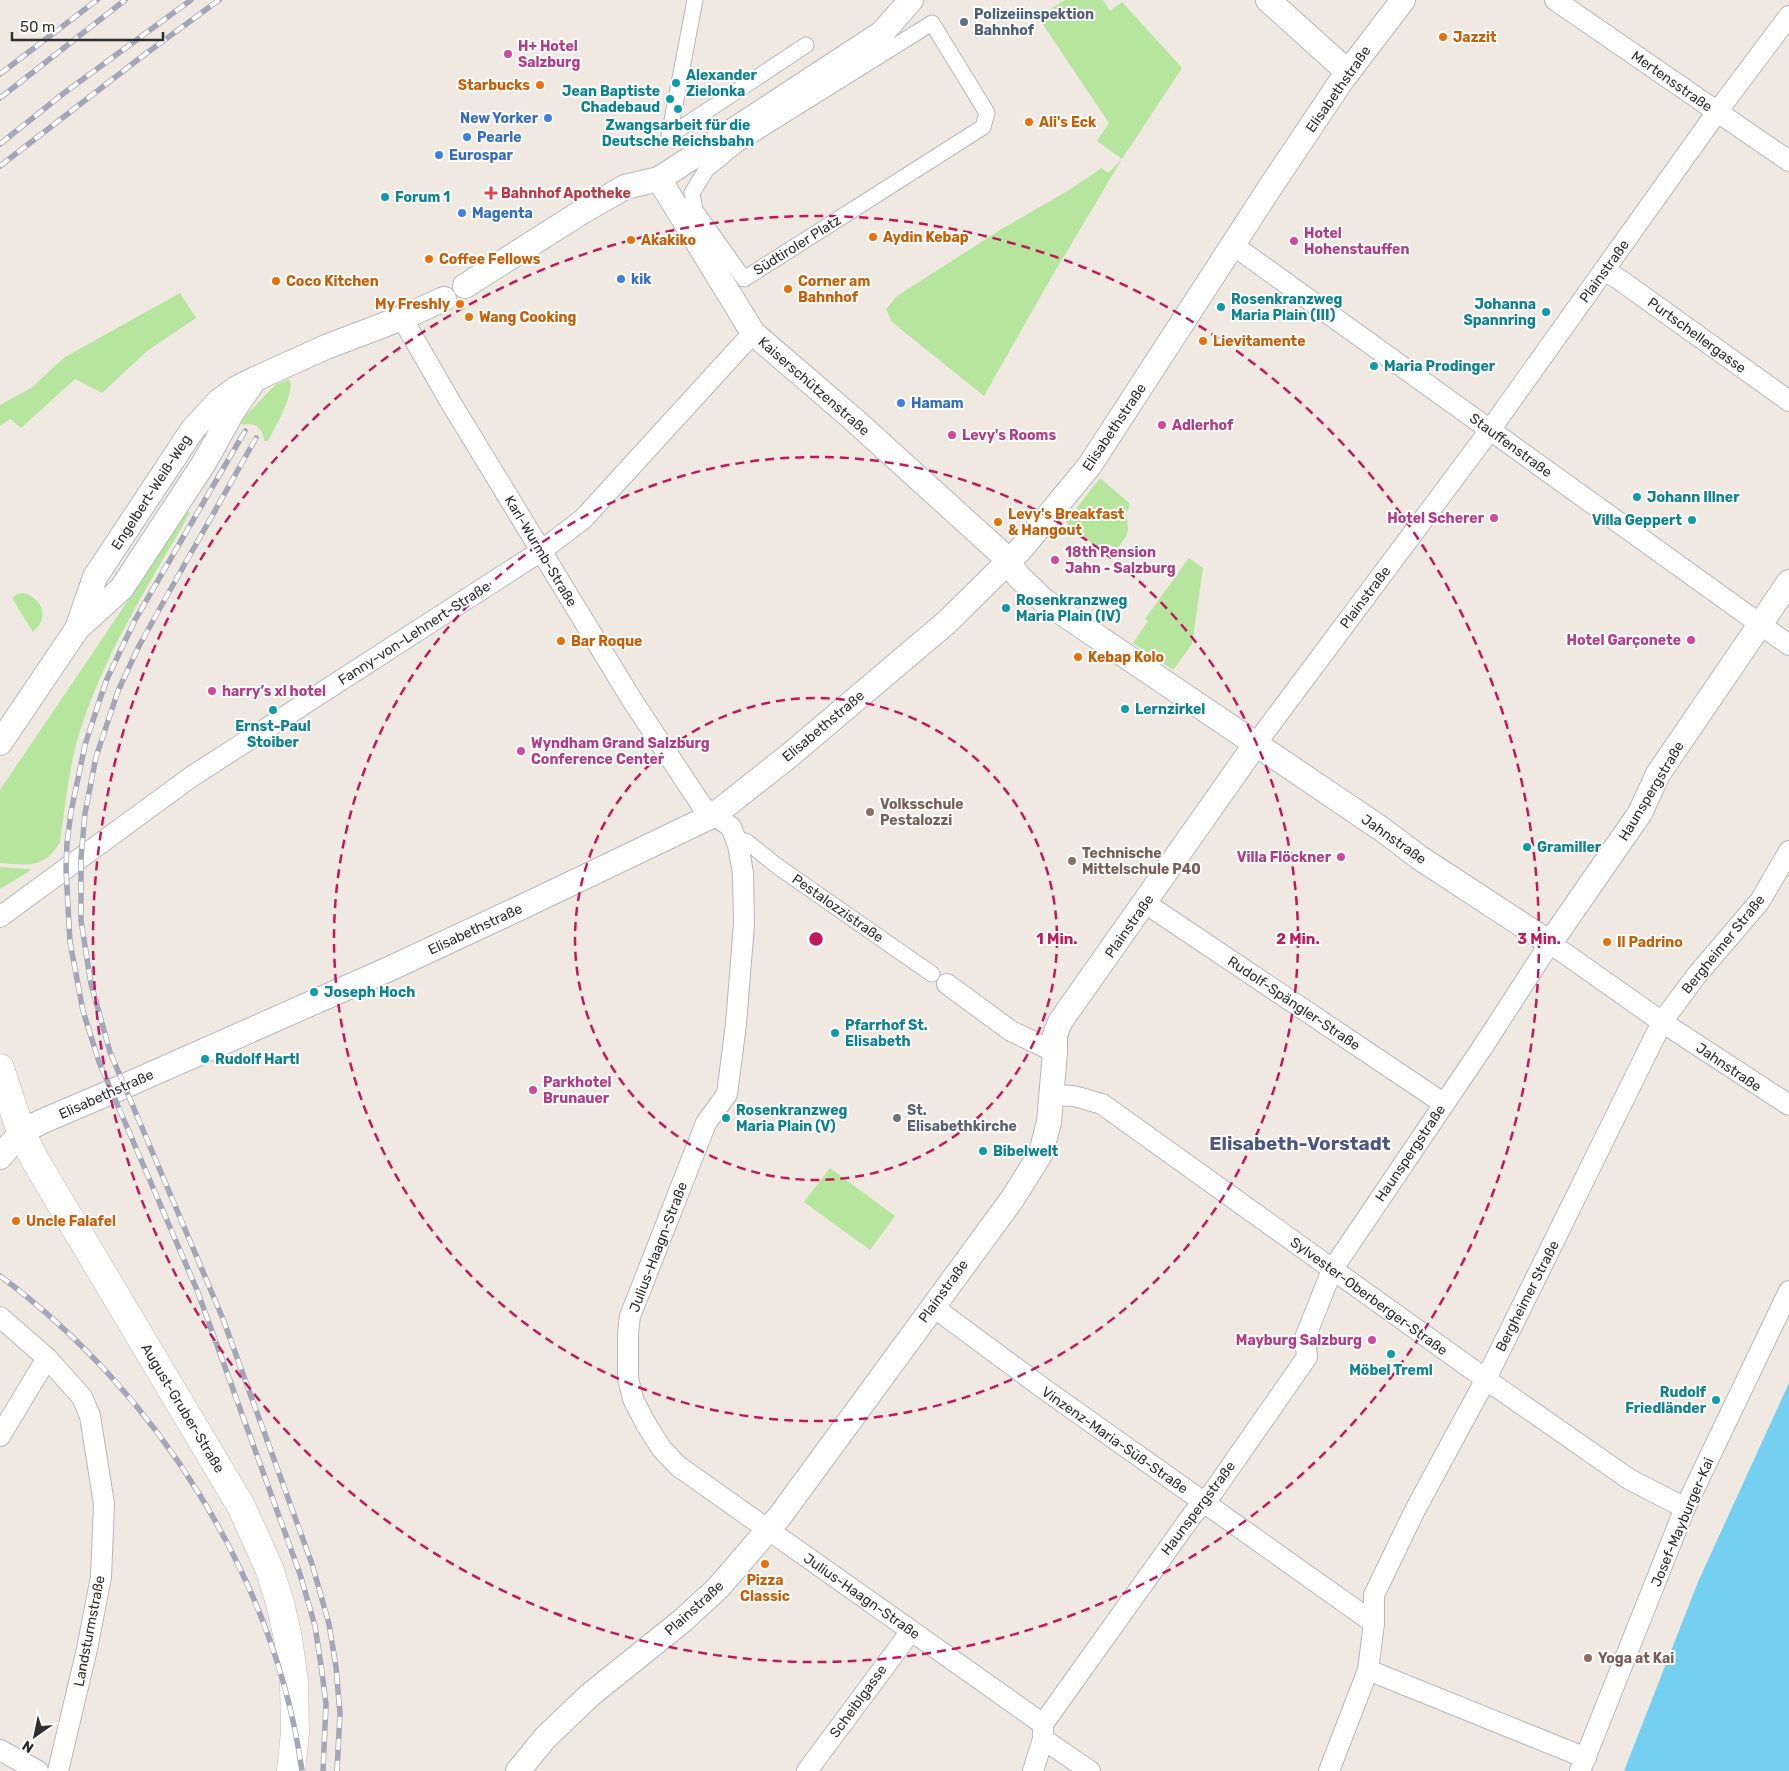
<svg xmlns="http://www.w3.org/2000/svg" width="1789" height="1771" font-family="Rubik,sans-serif">
<style>
.green{fill:#b6e59e}
.water{fill:#75cff0}
.lines{fill:none;stroke-linecap:round;stroke-linejoin:round}
.pedestrian-casing{stroke:#b4b7c1;stroke-width:17}
.minor-casing{stroke:#b4b7c1;stroke-width:22}
.tertiary-casing{stroke:#b4b7c1;stroke-width:26}
.secondary-casing{stroke:#b4b7c1;stroke-width:29}
.pedestrian{stroke:#fff;stroke-width:15}
.minor{stroke:#fff;stroke-width:20}
.tertiary{stroke:#fff;stroke-width:24}
.secondary{stroke:#fff;stroke-width:28}
.rail-casing{stroke:#a3a6b8;stroke-width:5.5}
.rail{stroke:#fff;stroke-width:4;stroke-dasharray:11;stroke-linecap:butt}
.ring{fill:none;stroke:#c2185b;stroke-width:2.5;stroke-dasharray:9 6}
.service-dot{fill:#5c6f8a;stroke:#fff;stroke-width:2}
.food-dot{fill:#e8710a;stroke:#fff;stroke-width:2}
.hotel-dot{fill:#d1479c;stroke:#fff;stroke-width:2}
.culture-dot{fill:#0f9aa8;stroke:#fff;stroke-width:2}
.shop-dot{fill:#3f7fe0;stroke:#fff;stroke-width:2}
.health-dot{fill:#e0444e;stroke:#fff;stroke-width:2}
.education-dot{fill:#8d6e63;stroke:#fff;stroke-width:2}
.worship-dot{fill:#6b7280;stroke:#fff;stroke-width:2}
.labels{text-anchor:middle;stroke-width:4;stroke-linejoin:round;paint-order:stroke}
.service-label{font-size:14px;font-weight:bold;fill:#4e5e75;stroke:#fff;text-anchor:start}
.food-label{font-size:14px;font-weight:bold;fill:#c56008;stroke:#fff;text-anchor:start}
.hotel-label{font-size:14px;font-weight:bold;fill:#b23c85;stroke:#fff;text-anchor:start}
.culture-label{font-size:14px;font-weight:bold;fill:#0d838f;stroke:#fff;text-anchor:start}
.street-label{font-size:14px;fill:#2e2e2e;stroke:#fff}
.shop-label{font-size:14px;font-weight:bold;fill:#366cbe;stroke:#fff;text-anchor:start}
.health-label{font-size:14px;font-weight:bold;fill:#be3a42;stroke:#fff;text-anchor:start}
.education-label{font-size:14px;font-weight:bold;fill:#785e54;stroke:#fff;text-anchor:start}
.worship-label{font-size:14px;font-weight:bold;fill:#5b616d;stroke:#fff;text-anchor:start}
.district-label{font-size:19px;font-weight:bold;fill:#4d5680;stroke:#fff}
.centre{fill:#c2185b;stroke:#fff;stroke-width:2.5}
.ring-label{font-size:15px;text-anchor:middle;font-weight:bold;fill:#c2185b;stroke:#fff;stroke-width:4;stroke-linejoin:round;paint-order:stroke}
</style>
<rect width="100%" height="100%" fill="#efe9e1"/>
<g class="green">
<path d="M1065,0h38l7,11 12,-9 60,66 -60,91 -71,119 -67,118 -92,-74 -6,-13 11,-13 103,-66 69,-40 33,-22 6,5 14,-14 -25,-18 12,-18 -71,-106z"/>
<path d="M180,293l16,25 -49,33 -45,42 -27,-14 -54,49 -11,-9 -10,7v-21l31,-17 34,-31z"/>
<path d="M289,379c7,14 -14,48 -21,62h-4c0,-12 -10,-20 -21,-16l-3,-3 35,-37z"/>
<path d="M1100,478l29,25v5l-3,5 2,16 -1,6 -10,14 -8,-5 -5,9 -38,-31z"/>
<path d="M186,511l4,2c-42,73 -89,146 -113,228 -9,33 -12,67 -17,101 -15,27 -34,23 -60,21v-73l119,-176z"/>
<path d="M1189,558l14,10 -11,76 -19,26 -40,-27 15,-22 -3,-2z"/>
<path d="M24,593c10,3 21,13 18,25 0,5 -6,10 -9,14l-21,-34 5,-4z"/>
<path d="M0,867l30,2 1,1 -31,19z"/>
<path d="M830,1168l65,48 -25,34 -66,-48z"/>
</g>
<path class="water" d="M1789,1383v388h-165l74,-189z"/>
<g class="lines">
<defs>
<g id="pedestrian">
<path d="M695,0l-26,136 137,-91"/>
<path d="M932,23l55,90 -4,14 -239,152 -49,-69 -3,-17 14,-23 32,-26z"/>
<path d="M746,841l31,25 155,108"/>
</g>
<g id="minor">
<path d="M1555,0l234,161"/>
<path d="M1233,245l556,400"/>
<path d="M1604,270l16,10 169,121"/>
<path d="M402,318l49,85 181,297 70,106 29,21 7,18 5,28 1,51 -8,100 -9,70 -21,29 -70,178 -6,15 -2,17v45l5,21 13,25 15,24 17,18 365,258v15l-10,32"/>
<path d="M1255,745l235,-315 227,-318 72,-96"/>
<path d="M1145,903l298,200"/>
<path d="M0,917l191,-140 350,-226 42,-32 170,-186"/>
<path d="M947,984l64,47 44,21"/>
<path d="M1051,1095l23,1 28,8 392,281 135,94 56,29"/>
<path d="M932,1306l115,85 327,232"/>
<path d="M0,1317l47,41 35,39 8,19 14,88 -3,73 -14,72 -29,122"/>
<path d="M0,1436l47,-78"/>
<path d="M1368,1670l218,88"/>
<path d="M1043,1724l150,-210 20,-22 94,-135 -2,-19 27,-68 152,-225 66,-102 112,79 127,83"/>
<path d="M1043,1739l47,32"/>
<path d="M0,1750l38,21"/>
<path d="M807,1771l104,-140"/>
<path d="M1329,1771l39,-101 6,-47v-28l41,-85 71,-131 176,-357 34,-46 64,-75 29,-50"/>
<path d="M1580,1771l105,-263 104,-217"/>
</g>
<g id="tertiary">
<path d="M1268,0l80,72"/>
<path d="M659,179l94,154 99,85 150,136 17,23 24,23 340,230 37,28 130,85 90,-130 18,-39 131,-192"/>
<path d="M465,286l115,-73 45,-26 34,-8 223,-146 29,-33"/>
<path d="M77,629l18,-52 98,-148 26,-28 18,-13 18,-9 71,-32 76,-29 42,-19"/>
<path d="M0,743l77,-114 45,-41 82,-125 29,-52 18,-26"/>
<path d="M0,1157l21,-25 22,-11 68,-29 278,-123 135,-63 190,-91 76,-60 157,-133 74,-73 69,-84 181,-279 71,-106 61,-80"/>
<path d="M518,1771l27,-33 45,-43 92,-74 36,-33 62,-72 233,-318 28,-45 8,-31 6,-70v-17l5,-13 195,-277"/>
</g>
<path id="secondary" d="M0,1068l21,64 14,28 206,346 28,62 11,35 8,35 6,44 1,50 -4,39"/>
</defs>
<use href="#pedestrian" class="pedestrian-casing"/>
<use href="#minor" class="minor-casing"/>
<use href="#tertiary" class="tertiary-casing"/>
<use href="#secondary" class="secondary-casing"/>
<use href="#pedestrian" class="pedestrian"/>
<use href="#minor" class="minor"/>
<use href="#tertiary" class="tertiary"/>
<use href="#secondary" class="secondary"/>
<defs>
<g id="rail">
<path d="M0,74l97,-74"/>
<path d="M0,98l125,-98"/>
<path d="M0,144l64,-51 127,-93"/>
<path d="M0,166l144,-111 75,-55"/>
<path d="M245,431l-110,189 -28,59 -8,23 -14,43 -14,67 -4,31 -1,26 4,73 13,69 16,51 98,228 103,284 15,52 6,39 5,39 -3,67"/>
<path d="M256,438l-92,163 -25,45 -21,45 -22,66 -11,56 -4,45v62l10,64 19,68 113,267 89,245 17,60 7,43 4,46 -3,58"/>
<path d="M0,1276c156,115 275,302 302,495"/>
</g>
</defs>
<use href="#rail" class="rail-casing"/>
<use href="#rail" class="rail"/>
</g>
<g class="ring">
<circle cx="816" cy="939" r="241"/>
<circle cx="816" cy="939" r="482"/>
<circle cx="816" cy="939" r="723"/>
</g>
<circle class="service-dot" cx="964" cy="22" r="5"/>
<g class="food-dot">
<circle cx="1443" cy="37" r="5"/>
<circle cx="540" cy="85" r="5"/>
<circle cx="1029" cy="122" r="5"/>
<circle cx="873" cy="237" r="5"/>
<circle cx="631" cy="240" r="5"/>
<circle cx="429" cy="259" r="5"/>
<circle cx="276" cy="281" r="5"/>
<circle cx="788" cy="289" r="5"/>
<circle cx="460" cy="304" r="5"/>
<circle cx="469" cy="317" r="5"/>
<circle cx="1203" cy="341" r="5"/>
<circle cx="998" cy="522" r="5"/>
<circle cx="561" cy="641" r="5"/>
<circle cx="1078" cy="657" r="5"/>
<circle cx="1607" cy="942" r="5"/>
<circle cx="16" cy="1221" r="5"/>
<circle cx="765" cy="1564" r="5"/>
</g>
<g class="hotel-dot">
<circle cx="508" cy="54" r="5"/>
<circle cx="1294" cy="241" r="5"/>
<circle cx="1162" cy="425" r="5"/>
<circle cx="952" cy="435" r="5"/>
<circle cx="1494" cy="518" r="5"/>
<circle cx="1055" cy="560" r="5"/>
<circle cx="1691" cy="640" r="5"/>
<circle cx="212" cy="691" r="5"/>
<circle cx="521" cy="751" r="5"/>
<circle cx="1341" cy="857" r="5"/>
<circle cx="533" cy="1090" r="5"/>
<circle cx="1372" cy="1340" r="5"/>
</g>
<g class="culture-dot">
<circle cx="676" cy="83" r="5"/>
<circle cx="670" cy="99" r="5"/>
<circle cx="678" cy="109" r="5"/>
<circle cx="385" cy="197" r="5"/>
<circle cx="1221" cy="307" r="5"/>
<circle cx="1546" cy="312" r="5"/>
<circle cx="1374" cy="366" r="5"/>
<circle cx="1637" cy="497" r="5"/>
<circle cx="1692" cy="520" r="5"/>
<circle cx="1006" cy="608" r="5"/>
<circle cx="1125" cy="709" r="5"/>
<circle cx="273" cy="710" r="5"/>
<circle cx="1527" cy="847" r="5"/>
<circle cx="314" cy="992" r="5"/>
<circle cx="835" cy="1033" r="5"/>
<circle cx="205" cy="1059" r="5"/>
<circle cx="726" cy="1118" r="5"/>
<circle cx="983" cy="1151" r="5"/>
<circle cx="1391" cy="1354" r="5"/>
<circle cx="1716" cy="1400" r="5"/>
</g>
<g class="shop-dot">
<circle cx="548" cy="118" r="5"/>
<circle cx="467" cy="137" r="5"/>
<circle cx="439" cy="155" r="5"/>
<circle cx="462" cy="213" r="5"/>
<circle cx="621" cy="279" r="5"/>
<circle cx="901" cy="403" r="5"/>
</g>
<path class="health-dot" d="M488.5 185.5h5v5h5v5h-5v5h-5v-5h-5v-5h5z"/>
<g class="education-dot">
<circle cx="870" cy="812" r="5"/>
<circle cx="1072" cy="861" r="5"/>
<circle cx="1588" cy="1658" r="5"/>
</g>
<circle class="worship-dot" cx="897" cy="1118" r="5"/>
<g class="labels">
<g class="service-label">
<text x="974" y="19">Polizeiinspektion<tspan x="974" dy="16">Bahnhof</tspan></text>
</g>
<g class="food-label">
<text x="1453" y="42">Jazzit</text>
<text x="530" y="90" text-anchor="end">Starbucks</text>
<text x="1039" y="127">Ali's Eck</text>
<text x="883" y="242">Aydin Kebap</text>
<text x="641" y="245">Akakiko</text>
<text x="439" y="264">Coffee Fellows</text>
<text x="286" y="286">Coco Kitchen</text>
<text x="798" y="286">Corner am<tspan x="798" dy="16">Bahnhof</tspan></text>
<text x="450" y="309" text-anchor="end">My Freshly</text>
<text x="479" y="322">Wang Cooking</text>
<text x="1213" y="346">Lievitamente</text>
<text x="1008" y="519">Levy's Breakfast<tspan x="1008" dy="16">&amp; Hangout</tspan></text>
<text x="571" y="646">Bar Roque</text>
<text x="1088" y="662">Kebap Kolo</text>
<text x="1617" y="947">Il Padrino</text>
<text x="26" y="1226">Uncle Falafel</text>
<text x="765" y="1585" text-anchor="middle">Pizza<tspan x="765" dy="16">Classic</tspan></text>
</g>
<g class="hotel-label">
<text x="518" y="51">H+ Hotel<tspan x="518" dy="16">Salzburg</tspan></text>
<text x="1304" y="238">Hotel<tspan x="1304" dy="16">Hohenstauffen</tspan></text>
<text x="1172" y="430">Adlerhof</text>
<text x="962" y="440">Levy's Rooms</text>
<text x="1484" y="523" text-anchor="end">Hotel Scherer</text>
<text x="1065" y="557">18th Pension<tspan x="1065" dy="16">Jahn - Salzburg</tspan></text>
<text x="1681" y="645" text-anchor="end">Hotel Garçonete</text>
<text x="222" y="696">harry’s xl hotel</text>
<text x="531" y="748">Wyndham Grand Salzburg<tspan x="531" dy="16">Conference Center</tspan></text>
<text x="1331" y="862" text-anchor="end">Villa Flöckner</text>
<text x="543" y="1087">Parkhotel<tspan x="543" dy="16">Brunauer</tspan></text>
<text x="1362" y="1345" text-anchor="end">Mayburg Salzburg</text>
</g>
<g class="culture-label">
<text x="686" y="80">Alexander<tspan x="686" dy="16">Zielonka</tspan></text>
<text x="660" y="96" text-anchor="end">Jean Baptiste<tspan x="660" dy="16">Chadebaud</tspan></text>
<text x="678" y="130" text-anchor="middle">Zwangsarbeit für die<tspan x="678" dy="16">Deutsche Reichsbahn</tspan></text>
<text x="395" y="202">Forum 1</text>
<text x="1231" y="304">Rosenkranzweg<tspan x="1231" dy="16">Maria Plain (III)</tspan></text>
<text x="1536" y="309" text-anchor="end">Johanna<tspan x="1536" dy="16">Spannring</tspan></text>
<text x="1384" y="371">Maria Prodinger</text>
<text x="1647" y="502">Johann Illner</text>
<text x="1682" y="525" text-anchor="end">Villa Geppert</text>
<text x="1016" y="605">Rosenkranzweg<tspan x="1016" dy="16">Maria Plain (IV)</tspan></text>
<text x="1135" y="714">Lernzirkel</text>
<text x="273" y="731" text-anchor="middle">Ernst-Paul<tspan x="273" dy="16">Stoiber</tspan></text>
<text x="1537" y="852">Gramiller</text>
<text x="324" y="997">Joseph Hoch</text>
<text x="845" y="1030">Pfarrhof St.<tspan x="845" dy="16">Elisabeth</tspan></text>
<text x="215" y="1064">Rudolf Hartl</text>
<text x="736" y="1115">Rosenkranzweg<tspan x="736" dy="16">Maria Plain (V)</tspan></text>
<text x="993" y="1156">Bibelwelt</text>
<text x="1391" y="1375" text-anchor="middle">Möbel Treml</text>
<text x="1706" y="1397" text-anchor="end">Rudolf<tspan x="1706" dy="16">Friedländer</tspan></text>
</g>
<g class="street-label">
<text transform="translate(1672 81) rotate(35)" y="5">Mertensstraße</text>
<text transform="translate(1338 89) rotate(-55)" y="5">Elisabethstraße</text>
<text transform="translate(797 245) rotate(-32)" y="5">Südtiroler Platz</text>
<text transform="translate(1604 271) rotate(-54)" y="5">Plainstraße</text>
<text transform="translate(1697 335) rotate(36)" y="5">Purtschellergasse</text>
<text transform="translate(814 386) rotate(41)" y="5">Kaiserschützenstraße</text>
<text transform="translate(1114 427) rotate(-56)" y="5">Elisabethstraße</text>
<text transform="translate(1511 445) rotate(36)" y="5">Stauffenstraße</text>
<text transform="translate(151 492) rotate(-57)" y="5">Engelbert-Weiß-Weg</text>
<text transform="translate(541 551) rotate(59)" y="5">Karl-Wurmb-Straße</text>
<text transform="translate(1365 597) rotate(-53)" y="5">Plainstraße</text>
<text transform="translate(414 633) rotate(-33)" y="5">Fanny-von-Lehnert-Straße</text>
<text transform="translate(823 726) rotate(-40)" y="5">Elisabethstraße</text>
<text transform="translate(1651 791) rotate(-59)" y="5">Haunspergstraße</text>
<text transform="translate(1394 839) rotate(35)" y="5">Jahnstraße</text>
<text transform="translate(838 908) rotate(35)" y="5">Pestalozzistraße</text>
<text transform="translate(1129 926) rotate(-55)" y="5">Plainstraße</text>
<text transform="translate(475 929) rotate(-25)" y="5">Elisabethstraße</text>
<text transform="translate(1723 944) rotate(-51)" y="5">Bergheimer Straße</text>
<text transform="translate(1294 1003) rotate(34)" y="5">Rudolf-Spängler-Straße</text>
<text transform="translate(1729 1067) rotate(34)" y="5">Jahnstraße</text>
<text transform="translate(106 1094) rotate(-24)" y="5">Elisabethstraße</text>
<text transform="translate(1410 1153) rotate(-56)" y="5">Haunspergstraße</text>
<text transform="translate(658 1247) rotate(-69)" y="5">Julius-Haagn-Straße</text>
<text transform="translate(943 1291) rotate(-54)" y="5">Plainstraße</text>
<text transform="translate(1369 1296) rotate(36)" y="5">Sylvester-Oberberger-Straße</text>
<text transform="translate(1527 1296) rotate(-63)" y="5">Bergheimer Straße</text>
<text transform="translate(183 1408) rotate(59)" y="5">August-Gruber-Straße</text>
<text transform="translate(1115 1440) rotate(35)" y="5">Vinzenz-Maria-Süß-Straße</text>
<text transform="translate(1198 1508) rotate(-53)" y="5">Haunspergstraße</text>
<text transform="translate(1682 1522) rotate(-67)" y="5">Josef-Mayburger-Kai</text>
<text transform="translate(862 1596) rotate(35)" y="5">Julius-Haagn-Straße</text>
<text transform="translate(694 1608) rotate(-42)" y="5">Plainstraße</text>
<text transform="translate(89 1631) rotate(-79)" y="5">Landsturmstraße</text>
<text transform="translate(858 1701) rotate(-54)" y="5">Scheiblgasse</text>
</g>
<g class="shop-label">
<text x="538" y="123" text-anchor="end">New Yorker</text>
<text x="477" y="142">Pearle</text>
<text x="449" y="160">Eurospar</text>
<text x="472" y="218">Magenta</text>
<text x="631" y="284">kik</text>
<text x="911" y="408">Hamam</text>
</g>
<g class="health-label">
<text x="501" y="198">Bahnhof Apotheke</text>
</g>
<g class="education-label">
<text x="880" y="809">Volksschule<tspan x="880" dy="16">Pestalozzi</tspan></text>
<text x="1082" y="858">Technische<tspan x="1082" dy="16">Mittelschule P40</tspan></text>
<text x="1598" y="1663">Yoga at Kai</text>
</g>
<g class="worship-label">
<text x="907" y="1115">St.<tspan x="907" dy="16">Elisabethkirche</tspan></text>
</g>
<g class="district-label">
<text x="1300" y="1150">Elisabeth-Vorstadt</text>
</g>
</g>
<circle cx="816" cy="939" r="8" class="centre"/>
<g class="ring-label">
<text x="1057" y="944">1 Min.</text>
<text x="1298" y="944">2 Min.</text>
<text x="1539" y="944">3 Min.</text>
</g>
<g transform="translate(35 1736) rotate(213)" stroke="#ffffff" stroke-width="4" paint-order="stroke">
<path d="M0-4L9 19L0 12L-9 19Z" fill="#2e2e2e"/>
<text y="-8" font-size="14" font-weight="bold" text-anchor="middle" fill="#2e2e2e">N</text>
</g>
<path d="M12 32v8h151v-8" fill="none" stroke="#2e2e2e" stroke-width="2.5"/>
<text x="20" y="32" font-size="15" fill="#2e2e2e" stroke="#ffffff" stroke-width="4" paint-order="stroke">50 m</text>
</svg>
